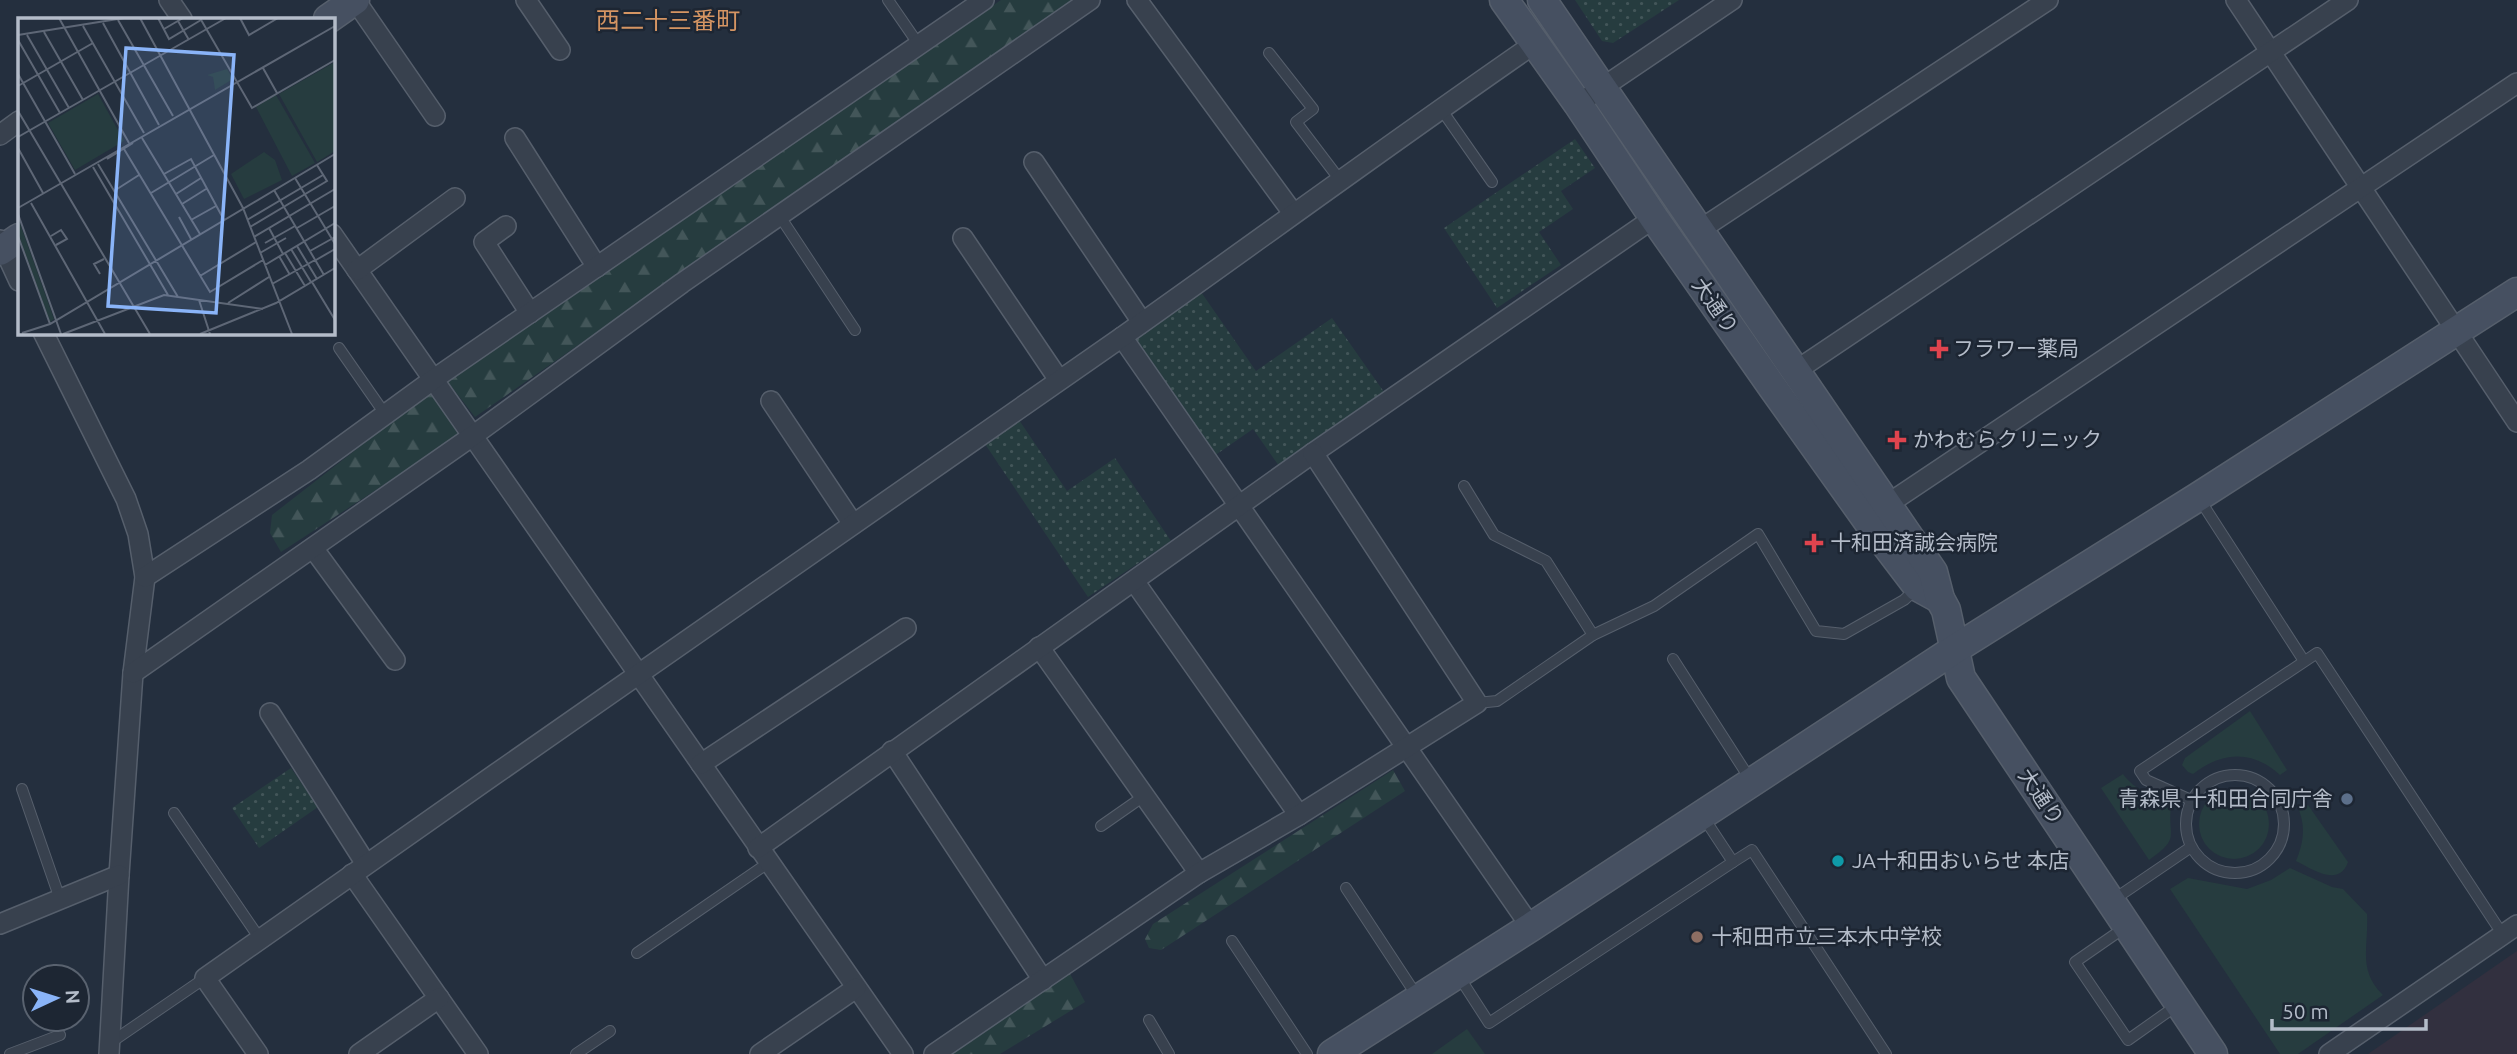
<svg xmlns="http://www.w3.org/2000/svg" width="2517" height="1054" font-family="Ubuntu,'Noto Sans JP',sans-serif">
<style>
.medical{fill:#32303f}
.grass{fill:#263c3f}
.forest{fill:url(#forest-firs)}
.park{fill:url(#park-dots)}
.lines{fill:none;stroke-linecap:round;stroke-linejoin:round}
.lane-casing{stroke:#565f6c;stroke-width:12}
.street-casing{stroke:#565f6c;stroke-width:22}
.secondary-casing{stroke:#565f6c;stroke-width:31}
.lane{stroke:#38414e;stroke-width:10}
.street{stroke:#38414e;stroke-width:19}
.secondary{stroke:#465061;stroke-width:28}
.health-dot{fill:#e0444e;stroke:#1d2633;stroke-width:2.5}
.service-dot{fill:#5c6f8a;stroke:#1d2633;stroke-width:2.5}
.culture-dot{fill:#0f9aa8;stroke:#1d2633;stroke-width:2.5}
.education-dot{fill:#8d6e63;stroke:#1d2633;stroke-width:2.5}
.labels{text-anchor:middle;stroke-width:5;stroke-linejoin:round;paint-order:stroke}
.street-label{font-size:21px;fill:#b4bcc9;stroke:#1d2633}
.poi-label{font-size:21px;fill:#b4bcc9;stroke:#1d2633;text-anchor:start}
.quarter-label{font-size:24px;fill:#d59563;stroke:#1d2633}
.inset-road{fill:none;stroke:#5e6776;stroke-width:2}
.view{fill:#8ab4f8;fill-opacity:0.15;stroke:#8ab4f8;stroke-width:3.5}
.inset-edge{fill:none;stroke:#b4bcc9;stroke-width:3.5}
</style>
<defs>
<pattern id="forest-firs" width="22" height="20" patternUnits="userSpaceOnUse" patternTransform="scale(1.75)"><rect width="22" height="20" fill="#263c3f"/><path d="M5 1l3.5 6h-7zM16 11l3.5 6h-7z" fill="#435659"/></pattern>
<pattern id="park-dots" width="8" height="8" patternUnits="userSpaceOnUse" patternTransform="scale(1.75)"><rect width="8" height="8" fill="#263c3f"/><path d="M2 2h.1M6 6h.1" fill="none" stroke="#435659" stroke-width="1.8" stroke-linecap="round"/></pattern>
</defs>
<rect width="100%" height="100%" fill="#242f3e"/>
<path class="medical" d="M2517,951v103h-149z"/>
<g class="grass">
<path d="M2250,711l37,59 -7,5c-27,-25 -58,-24 -87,-1l-5,-2 -6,-7 3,-7z"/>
<path d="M2123,774c11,16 31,23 49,28 -7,34 12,34 -23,58l-48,-72z"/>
<circle cx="2234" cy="824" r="35"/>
<path d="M2308,805l40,57c-9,26 -36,7 -52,-1 7,-17 10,-32 3,-51z"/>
<path d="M2290,868l42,19 11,2 24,25c2,32 -10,56 16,81l-85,59h-18l-110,-165 18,-11 59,11 24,-9z"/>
<path d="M1467,1029l18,25h-53z"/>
</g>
<g class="forest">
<path d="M1001,0h73l-599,417 -28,-36z"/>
<path d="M430,392l30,43 -179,117 -11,-19 2,-18z"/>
<path d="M1393,770l12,21 -244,159 -12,-2 -4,-9 8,-15z"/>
<path d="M1068,970l17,32 -85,52h-55z"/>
</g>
<g class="park">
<path d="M1575,0h104l-66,43 -11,-2z"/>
<path d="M1575,139l20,29 -34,23 12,18 -34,23 22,33 -64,43 -53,-80z"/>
<path d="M1201,292l55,79 76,-53 52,74 -105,74 -26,-37 -39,27 -81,-116z"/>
<path d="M1019,420l48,71 48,-33 56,83 -83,56 -103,-153z"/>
<path d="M291,768l27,39 -59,41 -27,-40z"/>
</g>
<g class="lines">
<defs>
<g id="lane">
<path d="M888,0l31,45"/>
<path d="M1269,53l44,56 -17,13 44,58"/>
<path d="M1441,109l51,73"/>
<path d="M779,215l76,115"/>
<path d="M339,348l46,66"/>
<path d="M1464,486l30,49 52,26 47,74"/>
<path d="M2200,500l104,161"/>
<path d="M1673,659l77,120"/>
<path d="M1477,703l20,-2 96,-66 61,-29 104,-72 58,97 28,3 60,-34 13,-12"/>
<circle cx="2235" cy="824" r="49"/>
<path d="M22,789l38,110"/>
<path d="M2191,800l-45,-20 -6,-9 177,-118 186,282"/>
<path d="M174,813l86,126"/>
<path d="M1101,826l43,-30"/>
<path d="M1733,862l19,-12 134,204"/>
<path d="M1346,888l71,108"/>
<path d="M2113,900l78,-53"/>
<path d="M2124,928l-49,34 53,78 48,-34"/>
<path d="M1232,941l75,113"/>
<path d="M637,953l131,-90"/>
<path d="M1458,975l31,48 244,-161 -31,-47"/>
<path d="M1149,1020l20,34"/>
<path d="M110,1043l95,-65"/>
<path d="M10,1054l50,-19"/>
<path d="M576,1054l34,-23"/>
</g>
<g id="street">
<path d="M169,0l13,19"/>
<path d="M355,0l80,116"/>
<path d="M526,0l34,50"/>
<path d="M1137,0l156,213"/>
<path d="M2236,0l281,422"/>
<path d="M1578,104l154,-104"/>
<path d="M0,135l19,-14"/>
<path d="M515,138l82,129"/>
<path d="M1034,162l108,160"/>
<path d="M506,226l-22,16 46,71"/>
<path d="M1698,231l350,-231"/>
<path d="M332,234l571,820"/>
<path d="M963,238l96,142"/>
<path d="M0,240l19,41"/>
<path d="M357,270l98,-72"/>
<path d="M43,332l83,167 12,35 7,43 -12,96 -14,202 -10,179"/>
<path d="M1122,337l409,590"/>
<path d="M1794,372l554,-372"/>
<path d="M771,401l82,123"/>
<path d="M1888,504l629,-421"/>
<path d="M313,548l82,112"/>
<path d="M145,577l164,-107 125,-91 550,-379"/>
<path d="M1134,581l165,234"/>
<path d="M1039,647l160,226"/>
<path d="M133,673l341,-238 208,-152 408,-283"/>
<path d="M270,713l96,151"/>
<path d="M892,751l151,229"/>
<path d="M701,764l205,-136"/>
<path d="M758,848l555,-395 341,-235"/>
<path d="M352,874l126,180"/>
<path d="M0,924l119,-49"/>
<path d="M258,1054l-53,-76c304,-216 612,-425 917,-641 137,-97 273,-197 412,-293"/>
<path d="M359,1054l80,-56"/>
<path d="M760,1054l96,-66"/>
<path d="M934,1054l265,-181 100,-58 178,-112 -164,-250"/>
<path d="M2329,1054l188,-129"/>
</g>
<g id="secondary">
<path d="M1504,0l74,104 76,114 119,170 94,132 51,67 22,12"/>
<path d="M1542,0l391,572 7,27 6,11 15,68 252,376"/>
<path d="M328,19l27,-19"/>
<path d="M0,251l19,-13"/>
<path d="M1332,1054l199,-127 424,-278 243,-152 319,-205"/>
</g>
</defs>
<use href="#lane" class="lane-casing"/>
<use href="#street" class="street-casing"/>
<use href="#secondary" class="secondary-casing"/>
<use href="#lane" class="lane"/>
<use href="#street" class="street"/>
<use href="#secondary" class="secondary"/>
</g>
<g class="health-dot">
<path d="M1935.5 338.5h7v7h7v7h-7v7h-7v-7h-7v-7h7z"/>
<path d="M1893.5 429.5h7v7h7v7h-7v7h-7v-7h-7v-7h7z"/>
<path d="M1810.5 532.5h7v7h7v7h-7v7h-7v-7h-7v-7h7z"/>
</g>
<circle class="service-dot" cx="2347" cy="799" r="7"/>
<circle class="culture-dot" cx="1838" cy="861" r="7"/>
<circle class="education-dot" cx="1697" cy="937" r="7"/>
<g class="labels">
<g class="street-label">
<text transform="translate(1715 306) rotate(55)" y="7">大通り</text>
<text transform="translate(2041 797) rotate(56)" y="7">大通り</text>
</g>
<g class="poi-label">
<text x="1953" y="356">フラワー薬局</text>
<text x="1913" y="447">かわむらクリニック</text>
<text x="1830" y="550">十和田済誠会病院</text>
<text x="2333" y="806" text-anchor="end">青森県 十和田合同庁舎</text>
<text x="1852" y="868">JA十和田おいらせ 本店</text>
<text x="1711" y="944">十和田市立三本木中学校</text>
</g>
<g class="quarter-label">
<text x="668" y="29">西二十三番町</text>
</g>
</g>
<g transform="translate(18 18)">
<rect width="317" height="317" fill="#242f3e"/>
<path d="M209,51l6,10 -18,11 -2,-13 -6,-2zM246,134l11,8 7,20 -38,19 -13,-25z" fill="#263c3f"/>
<path d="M317,44v89l-18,11 -38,-68zM80,76l26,47 -49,29 -27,-47zM258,77l39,68 -23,13 -36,-69zM0,200l36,101 -4,3 -32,-89z" fill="#263c3f"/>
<path class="inset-road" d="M41,0l70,125M122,0l103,190 49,126M140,0l11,21 32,-19M182,0l52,90 83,-48M222,0l9,17 29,-17M100,2l55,96M160,3l11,19M85,5l56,102M65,8l61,107M146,11l19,-11M26,14l39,68M0,17l106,-17M9,17l42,73M0,22l42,73M245,50l14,25M0,56l57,100M0,68l75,-43M0,93l132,223M0,119l208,-119M124,120l58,96M0,130l25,45M106,131l86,143 53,-32M89,141l26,-16M80,146l80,133M75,149l75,128M146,156l27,-15 33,61M277,160l40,66M256,172l50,85M96,173l25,-16M133,175l63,-38M158,176l25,-16M13,185l74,131M164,186l24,-15M0,190l317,-182M0,196l43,120M161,199l12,22M173,202l25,-14M229,202l76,-45M232,209l77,-46 -10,-16M251,210l14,26M279,210l38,-22M0,218l32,88M33,218l10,-6 6,9 -11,6M236,219l81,-48M247,225l30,-17M279,228l20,33M273,231l20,33M292,233l25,-14M242,235l26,-15M267,235l20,33M261,238l11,19M298,242l19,-11M247,247l70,-42M82,256l-6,-10 10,-5M182,258l56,-34M294,264l23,38M254,266l43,-24M181,282l11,34M210,285l41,-26M4,315l28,-9 285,-170M45,316l101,-39 99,14M182,316l76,-31 59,-35"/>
<path class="view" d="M108,30l108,7 -18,258 -108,-7z"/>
<rect width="317" height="317" class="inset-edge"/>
</g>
<g transform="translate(56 998) rotate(86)"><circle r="33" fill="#1d2633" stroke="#59626f" stroke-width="2"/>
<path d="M0-5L12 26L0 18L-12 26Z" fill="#8ab4f8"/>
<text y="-10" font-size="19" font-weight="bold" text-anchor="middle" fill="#b4bcc9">N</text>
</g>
<path d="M2272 1019v10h154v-10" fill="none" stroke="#b4bcc9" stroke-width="3.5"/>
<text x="2282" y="1019" font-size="21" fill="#b4bcc9" stroke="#1d2633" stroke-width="5" paint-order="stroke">50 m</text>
</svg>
